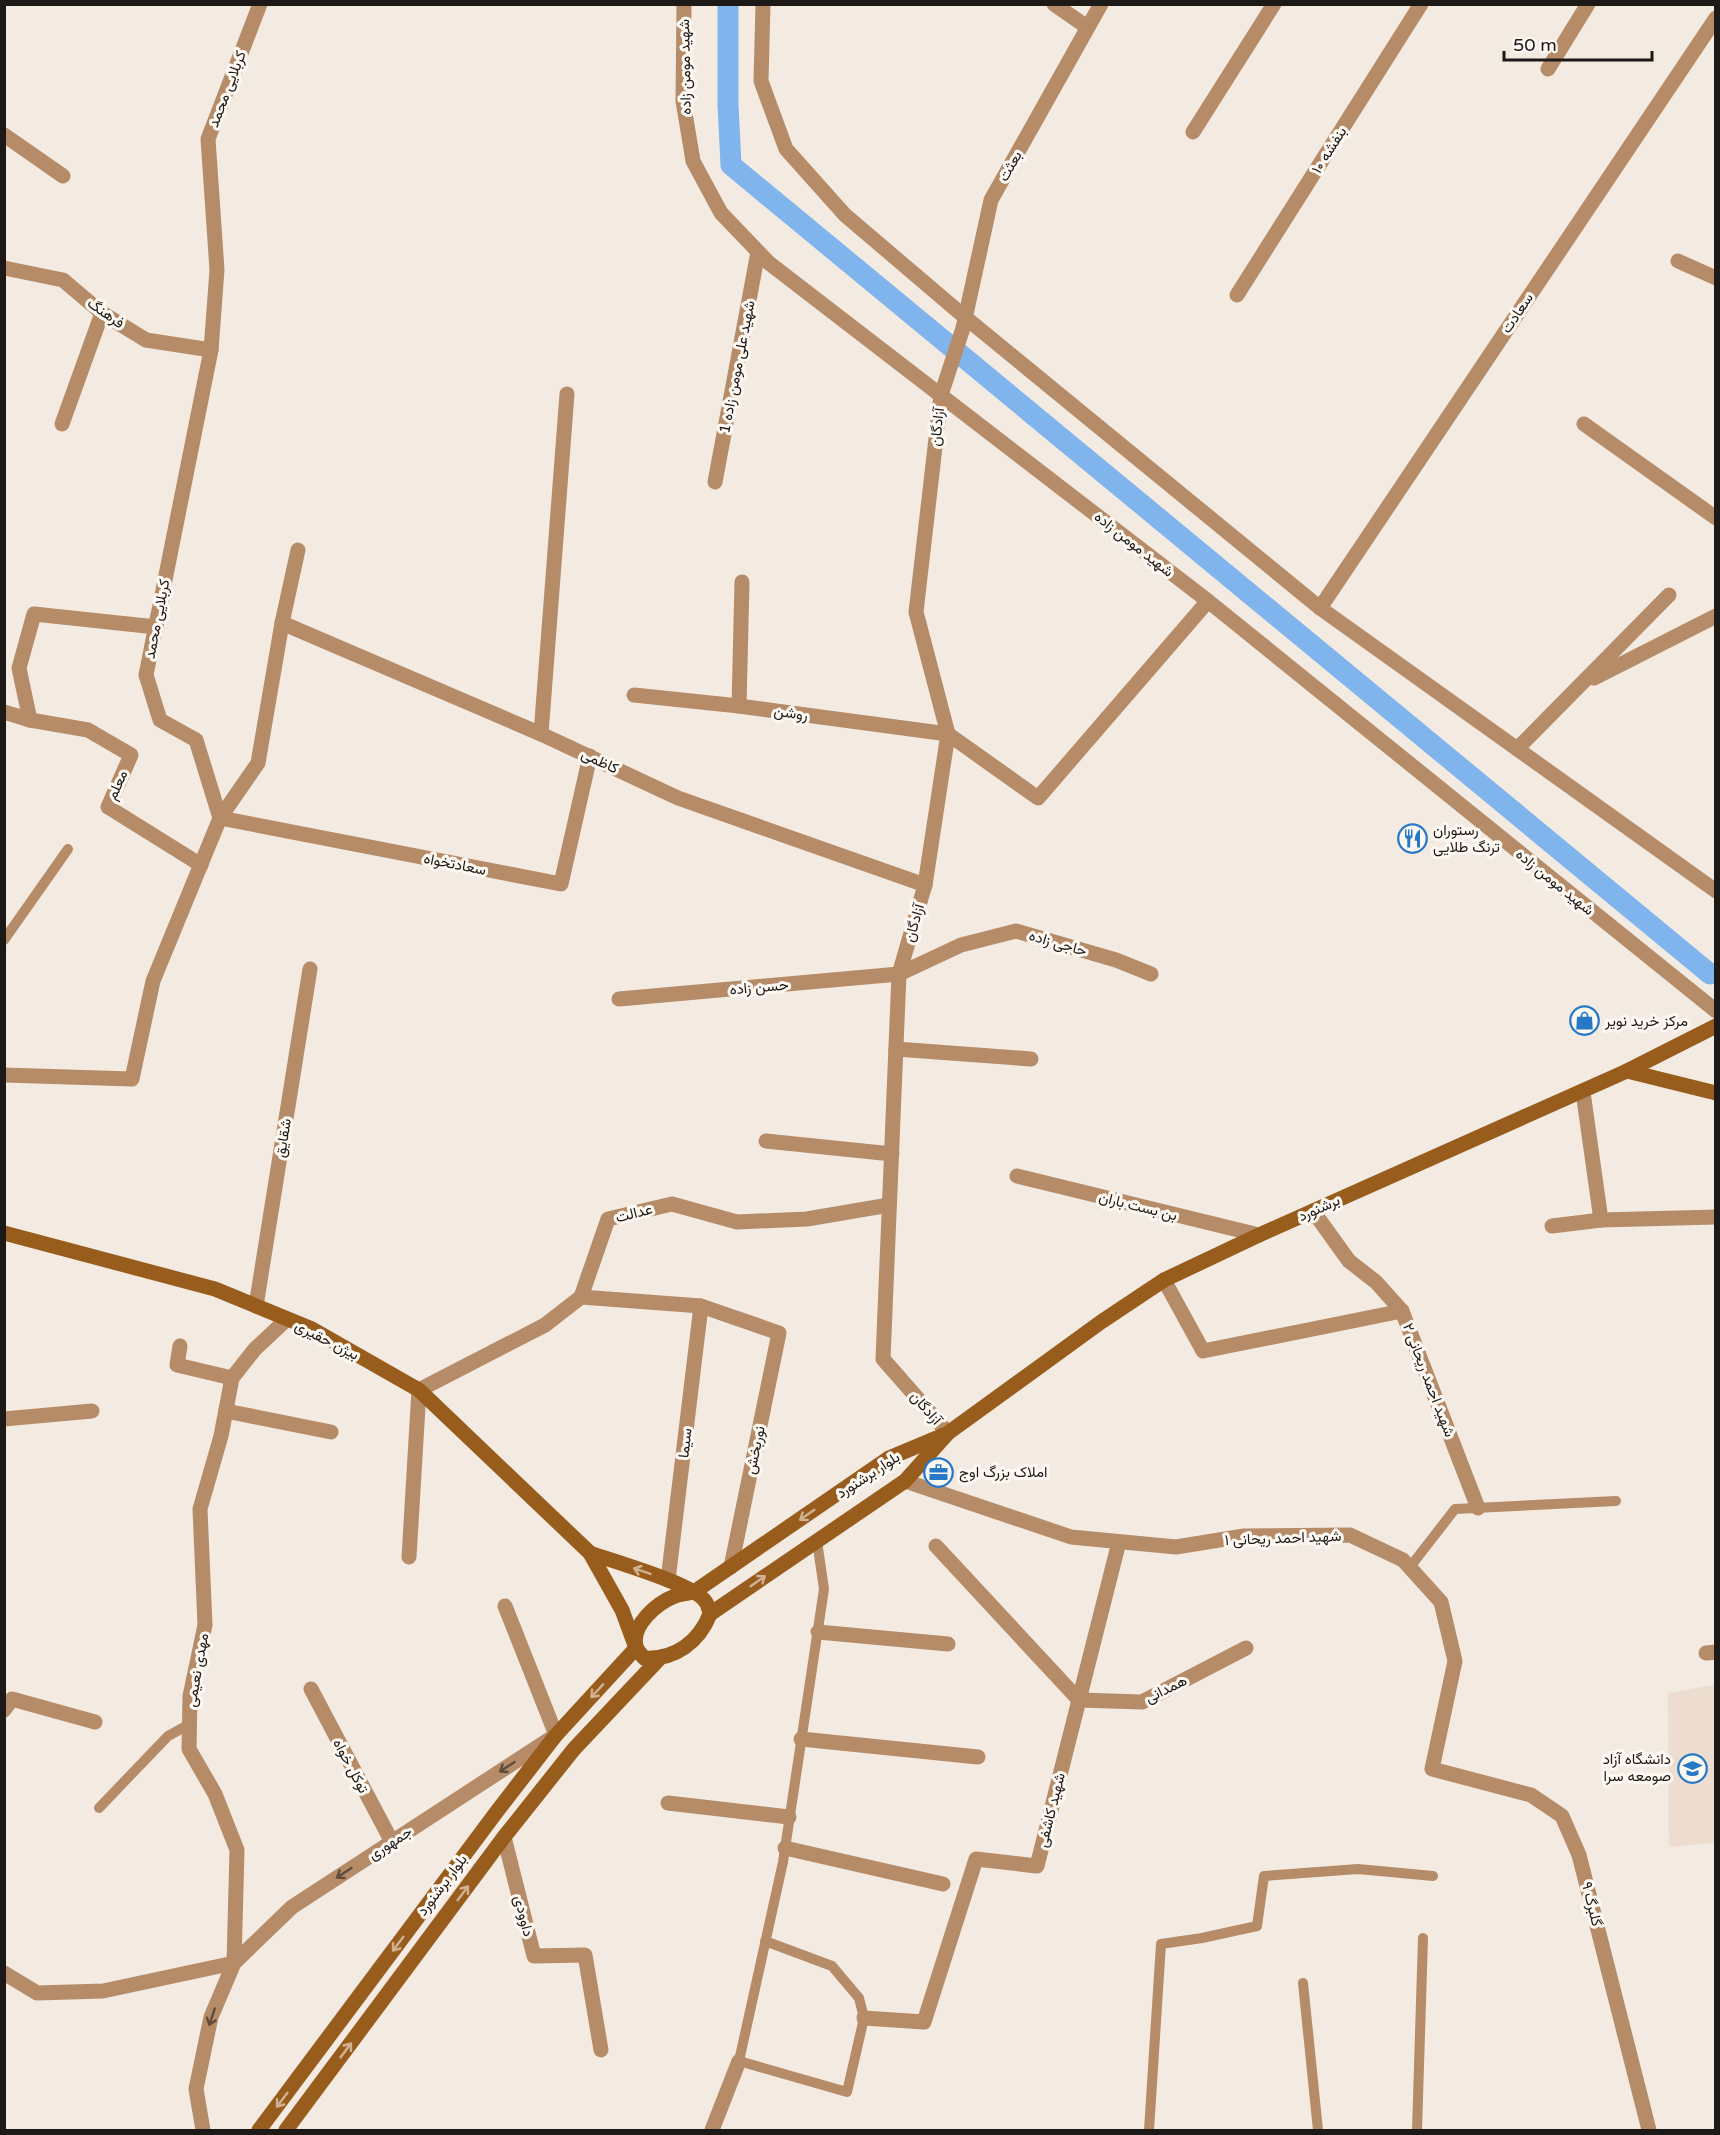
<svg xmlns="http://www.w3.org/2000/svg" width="1720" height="2135" font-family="'Varela Round',Vazirmatn,sans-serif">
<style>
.built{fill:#edddd0}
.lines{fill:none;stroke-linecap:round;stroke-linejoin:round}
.canal{stroke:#80b4ed;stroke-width:21}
.service{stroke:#b68c68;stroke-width:10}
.minor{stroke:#b68c68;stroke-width:15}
.tertiary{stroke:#b68c68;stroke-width:15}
.secondary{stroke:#985d1d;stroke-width:15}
.oneway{stroke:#d0b293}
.oneway2{stroke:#614d3b}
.labels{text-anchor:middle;stroke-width:6;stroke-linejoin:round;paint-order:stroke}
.street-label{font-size:15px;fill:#1c1916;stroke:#fef8f3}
.poi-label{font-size:15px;fill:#1c1916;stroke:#fef8f3;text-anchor:start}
</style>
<rect width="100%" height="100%" fill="#f3eae2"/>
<path class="built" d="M1715,1685v158l-46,4 -1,-154z"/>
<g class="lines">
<path class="canal" d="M728,4v101l3,60 979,809"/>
<g class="service">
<path d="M4,940l64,-91"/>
<path d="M1410,1567l45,-58 161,-8"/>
<path d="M99,1808l69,-72 22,-12"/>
<path d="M765,1941l67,25 27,32 5,20 -17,74 -108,-31 44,-199 41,-273 -7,-48"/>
<path d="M1303,1983l15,147"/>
<path d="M1149,2130l12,-186 41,-6 55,-12 7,-50 94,-7 75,7"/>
<path d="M1417,2130l6,-192"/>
</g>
<g class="minor">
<path d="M1054,4l33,23"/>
<path d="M1548,69l40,-65"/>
<path d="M1193,132l81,-128"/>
<path d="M4,135l59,41"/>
<path d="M1678,261l38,17"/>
<path d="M4,268l59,12 39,33 44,27 65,10"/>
<path d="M1237,295l184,-291"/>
<path d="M62,424l40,-111"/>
<path d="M1584,424l132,94"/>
<path d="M715,482l43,-230"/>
<path d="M298,550l-16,73 -24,140 -38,55 341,66 29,-128"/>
<path d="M1320,608l396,-590"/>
<path d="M282,623l259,111 137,64 247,87"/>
<path d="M1594,678l122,-62"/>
<path d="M634,695l105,11 209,28 90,64 170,-197"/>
<path d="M739,706l3,-124"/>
<path d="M4,712l26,8 58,10 43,25 -23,52 93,58"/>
<path d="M30,720l-11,-52 15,-54 122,13"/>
<path d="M541,734l26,-340"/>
<path d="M1517,749l152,-154"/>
<path d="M619,999l280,-25 62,-29 55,-14 100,29 35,14"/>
<path d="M896,1049l135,10"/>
<path d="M4,1075l128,4 21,-98 67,-163 -24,-78 -36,-20 -14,-45 65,-325 6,-80 -9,-131 52,-135"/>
<path d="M1583,1092l18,128"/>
<path d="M766,1141l126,13"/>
<path d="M1017,1176l242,59"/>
<path d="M1313,1211l36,50 27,21 26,29 76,197"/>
<path d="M1552,1226l49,-6 115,-3"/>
<path d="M1164,1280l39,71 199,-40"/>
<path d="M581,1297l120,9 78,27 -48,234"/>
<path d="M256,1306l54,-337"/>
<path d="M180,1346l-3,19 55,13"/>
<path d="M226,1411l105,21"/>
<path d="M4,1419l88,-8"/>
<path d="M948,1433l-65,-74 16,-385 26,-89 23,-151 -32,-122 25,-217 22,-67 28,-128 110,-196"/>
<path d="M905,1481l166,56 105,10 68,-11 106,-1 53,25 38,42 14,59 -23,108 99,26 31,21 17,39 70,275"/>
<path d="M936,1546l143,154 63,2 104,-54"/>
<path d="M409,1557l10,-167 126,-65 36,-28 27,-78 64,-15 65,18 70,-3 82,-14"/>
<path d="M668,1580l33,-274"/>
<path d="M818,1632l130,12"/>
<path d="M1706,1653l10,-1"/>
<path d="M311,1689l81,153"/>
<path d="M4,1710l8,-11 83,23"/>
<path d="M801,1739l177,18"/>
<path d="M668,1803l121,14"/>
<path d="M504,1837l30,119 51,-1 16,95"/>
<path d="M785,1848l158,36"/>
<path d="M234,1963l3,-113 -22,-56 -26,-45 1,-53 15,-71 -5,-116 21,-73 11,-58 23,-29 32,-30"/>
<path d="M4,1973l33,20 66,-2 131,-28"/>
<path d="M864,2018l60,4 52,-163 61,7 82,-324"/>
<path d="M203,2130l-7,-41 15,-72 23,-54 58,-56 264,-172 -51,-129"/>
<path d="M712,2130l27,-69"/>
</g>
<g class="tertiary">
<path d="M684,4l-1,97 10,60 28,52 48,50 439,338 508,410"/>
<path d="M763,4l-2,77 25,68 59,66 121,103 354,290 396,283"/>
</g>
<g class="secondary">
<path d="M1627,1071l89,22"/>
<path d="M4,1233l211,56 97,40 107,61 171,163 32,57 14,38 -80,87 -58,75 -239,320"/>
<path d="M590,1553c22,8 104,31 115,48 3,3 4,9 5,13 -11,28 -35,46 -66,44 -3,-4 -7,-7 -8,-12 -5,-21 21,-43 39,-50 6,-2 13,-3 19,-4l195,-134 55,-23"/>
<path d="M710,1614l195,-133 43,-48 153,-111 63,-42 95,-45 368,-164 89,-45"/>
<path d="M286,2130l218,-293 70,-88 85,-90"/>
</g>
</g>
<defs><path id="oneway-shaft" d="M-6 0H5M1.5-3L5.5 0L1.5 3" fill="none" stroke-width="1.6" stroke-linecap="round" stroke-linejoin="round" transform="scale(1.5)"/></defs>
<g class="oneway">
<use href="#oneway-shaft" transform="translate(807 1515) rotate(145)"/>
<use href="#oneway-shaft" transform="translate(642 1571) rotate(-161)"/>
<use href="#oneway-shaft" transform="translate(758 1581) rotate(-35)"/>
<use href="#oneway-shaft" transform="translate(597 1691) rotate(133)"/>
<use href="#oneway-shaft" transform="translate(463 1893) rotate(-53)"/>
<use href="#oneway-shaft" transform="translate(398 1944) rotate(127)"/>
<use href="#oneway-shaft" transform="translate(346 2050) rotate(-53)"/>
<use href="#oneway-shaft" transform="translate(282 2100) rotate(127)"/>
</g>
<g class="oneway2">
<use href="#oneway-shaft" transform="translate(507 1767) rotate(147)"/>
<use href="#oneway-shaft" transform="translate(344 1873) rotate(147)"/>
<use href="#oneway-shaft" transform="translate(212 2017) rotate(108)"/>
</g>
<defs>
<symbol id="restaurant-ring" viewBox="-11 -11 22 22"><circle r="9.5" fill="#fef8f3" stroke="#2778c7" stroke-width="1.5"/><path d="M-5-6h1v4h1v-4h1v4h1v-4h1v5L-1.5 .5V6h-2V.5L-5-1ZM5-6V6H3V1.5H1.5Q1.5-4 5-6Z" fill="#2778c7"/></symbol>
<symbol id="shop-ring" viewBox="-11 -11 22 22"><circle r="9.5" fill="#fef8f3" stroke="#2778c7" stroke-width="1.5"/><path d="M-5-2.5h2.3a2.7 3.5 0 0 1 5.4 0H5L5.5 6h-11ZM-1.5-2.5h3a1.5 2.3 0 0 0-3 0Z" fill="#2778c7"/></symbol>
<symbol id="office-ring" viewBox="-11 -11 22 22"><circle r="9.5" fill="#fef8f3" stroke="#2778c7" stroke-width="1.5"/><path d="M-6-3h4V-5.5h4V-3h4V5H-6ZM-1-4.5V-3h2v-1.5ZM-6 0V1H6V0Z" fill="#2778c7"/></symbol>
<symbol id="university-ring" viewBox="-11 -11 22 22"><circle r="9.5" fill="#fef8f3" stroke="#2778c7" stroke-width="1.5"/><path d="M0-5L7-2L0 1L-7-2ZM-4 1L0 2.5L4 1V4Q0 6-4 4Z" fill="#2778c7"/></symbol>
</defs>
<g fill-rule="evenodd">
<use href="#restaurant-ring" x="1396" y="822" width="33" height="33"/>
<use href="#shop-ring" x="1568" y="1004" width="33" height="33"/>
<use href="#office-ring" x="922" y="1456" width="33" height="33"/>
<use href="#university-ring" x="1676" y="1752" width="33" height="33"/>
</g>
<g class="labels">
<g class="street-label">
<text transform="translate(685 67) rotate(-91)" y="5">شهید مومن زاده</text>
<text transform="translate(227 89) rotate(-69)" y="5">کربلایی محمد</text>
<text transform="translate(1329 150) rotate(-58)" y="5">بنفشه ۱۰</text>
<text transform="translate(1010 166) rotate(-61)" y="5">بعثت</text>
<text transform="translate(106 313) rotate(35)" y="5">فرهنگ</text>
<text transform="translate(1517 313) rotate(-56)" y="5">سعادت</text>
<text transform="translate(737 367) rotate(-79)" y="5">شهید علی مومن زاده 1</text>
<text transform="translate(937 427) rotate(-84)" y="5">آزادگان</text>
<text transform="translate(1134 544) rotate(38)" y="5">شهید مومن زاده</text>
<text transform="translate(157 619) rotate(-79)" y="5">کربلایی محمد</text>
<text transform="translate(791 713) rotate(8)" y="5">روشن</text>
<text transform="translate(600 761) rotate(25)" y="5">کاظمی</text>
<text transform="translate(117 785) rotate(-66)" y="5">معلم</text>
<text transform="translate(455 864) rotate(11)" y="5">سعادتخواه</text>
<text transform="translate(1555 882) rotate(39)" y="5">شهید مومن زاده</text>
<text transform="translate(914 923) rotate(-74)" y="5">آزادگان</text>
<text transform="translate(1058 943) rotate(16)" y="5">حاجی زاده</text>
<text transform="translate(759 987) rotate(-5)" y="5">حسن زاده</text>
<text transform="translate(283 1138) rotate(-81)" y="5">شقایق</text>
<text transform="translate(1138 1206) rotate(14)" y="5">بن بست باران</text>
<text transform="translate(1319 1208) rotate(-24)" y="5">برشنورد</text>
<text transform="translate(634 1213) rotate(-14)" y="5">عدالت</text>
<text transform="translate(327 1340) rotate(27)" y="5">بیژن حقیری</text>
<text transform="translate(1429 1380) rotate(69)" y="5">شهید احمد ریحانی ۲</text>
<text transform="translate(926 1408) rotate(49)" y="5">آزادگان</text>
<text transform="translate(685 1443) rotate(-83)" y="5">سیما</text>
<text transform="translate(755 1450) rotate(-78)" y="5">نوربخش</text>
<text transform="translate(868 1475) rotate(-33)" y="5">بلوار برشنورد</text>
<text transform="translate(1283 1538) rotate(-2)" y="5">شهید احمد ریحانی ۱</text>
<text transform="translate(197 1670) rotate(-80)" y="5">مهدی نعیمی</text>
<text transform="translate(1166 1689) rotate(-26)" y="5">همدانی</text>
<text transform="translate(351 1766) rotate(62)" y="5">توکل خواه</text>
<text transform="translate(1051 1810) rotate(-76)" y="5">شهید کاشفی</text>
<text transform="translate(390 1843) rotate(-33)" y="5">جمهوری</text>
<text transform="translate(442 1885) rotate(-53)" y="5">بلوار برشنورد</text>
<text transform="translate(1592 1904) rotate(76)" y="5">گلبرگ ۹</text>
<text transform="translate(524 1916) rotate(76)" y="5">داوودی</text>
</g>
<g class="poi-label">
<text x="1433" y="835">رستوران<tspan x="1433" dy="17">ترنگ طلایی</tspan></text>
<text x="1605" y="1026">مرکز خرید نویر</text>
<text x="959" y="1477">املاک بزرگ اوج</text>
<text x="1671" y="1764" text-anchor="end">دانشگاه آزاد<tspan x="1671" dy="17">صومعه سرا</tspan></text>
</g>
</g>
<rect width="1720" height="2135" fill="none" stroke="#1c1916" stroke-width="12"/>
<path d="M1504 51v9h148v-9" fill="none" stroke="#1c1916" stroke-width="3"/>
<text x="1513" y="51" font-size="18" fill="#1c1916" stroke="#fef8f3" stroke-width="4.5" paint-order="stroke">50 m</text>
</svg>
